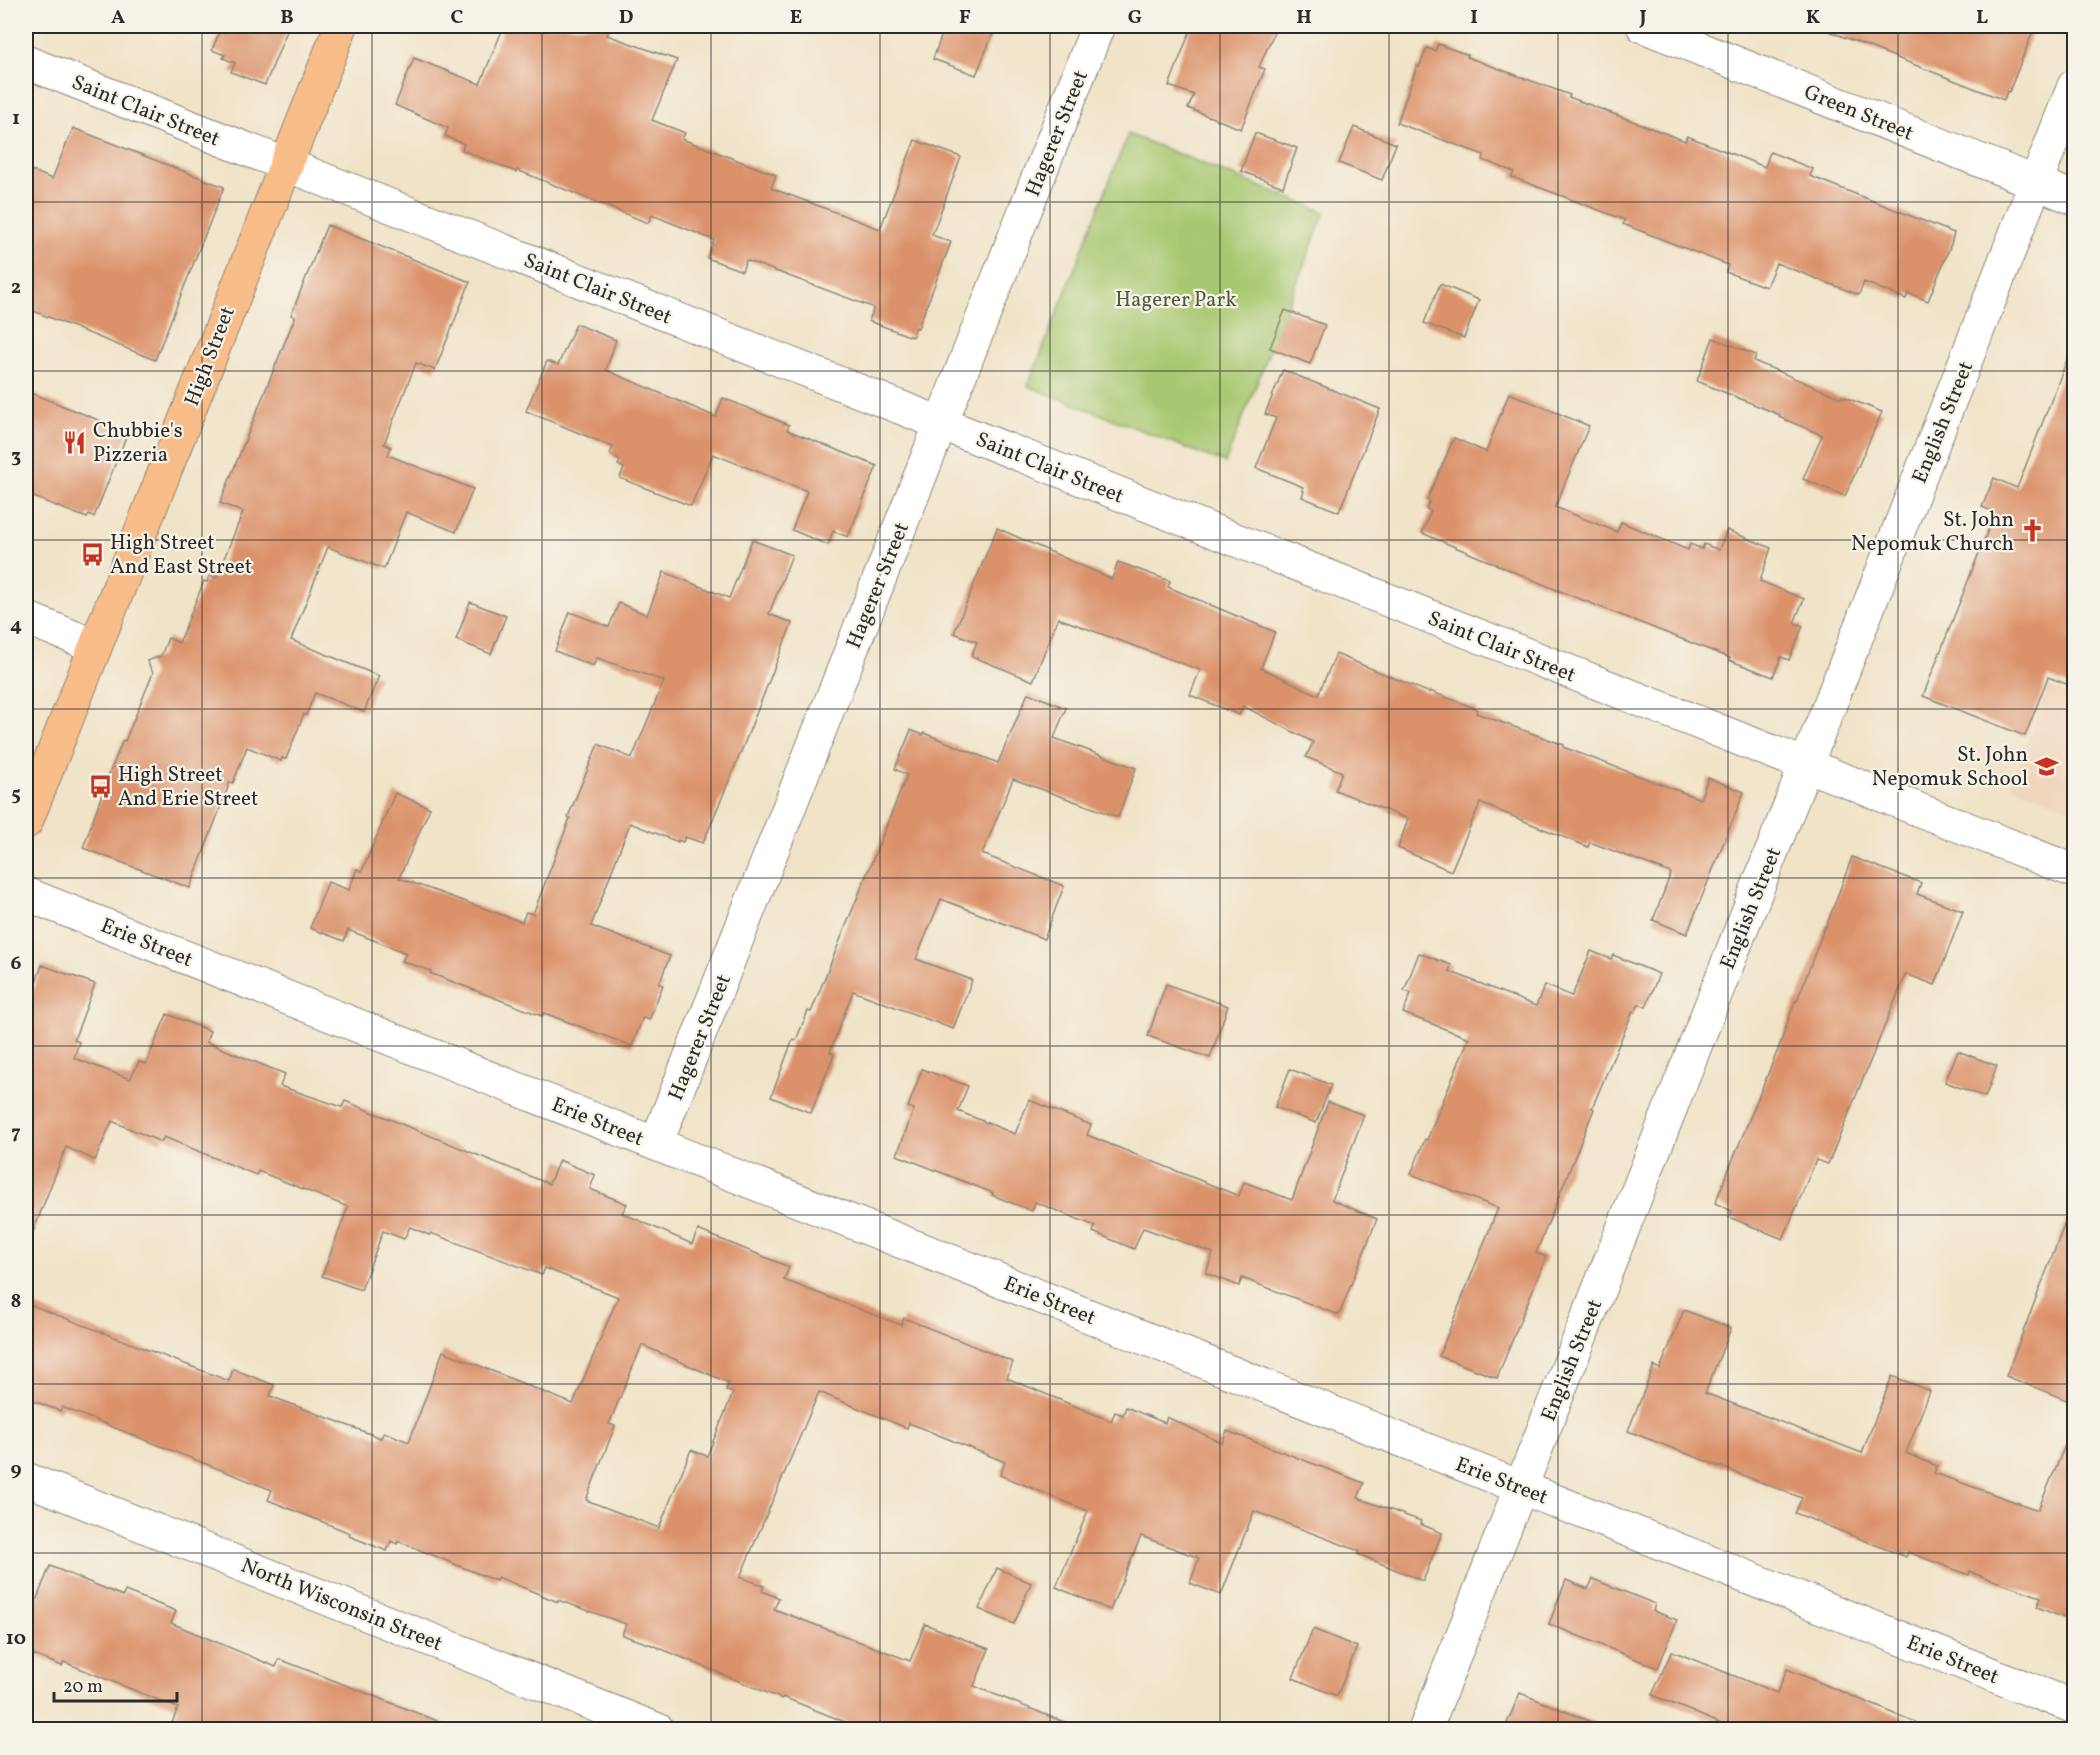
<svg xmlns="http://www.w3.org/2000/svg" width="2100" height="1755" font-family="Vollkorn,serif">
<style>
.built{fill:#f0d6bc}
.green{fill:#a7c870;stroke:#697a4e;stroke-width:1.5}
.building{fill:#db926a;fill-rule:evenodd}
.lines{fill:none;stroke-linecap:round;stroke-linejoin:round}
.minor-casing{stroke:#8e8779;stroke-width:35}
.major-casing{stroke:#8e8779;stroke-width:35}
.minor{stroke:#fff;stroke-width:33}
.major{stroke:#f8bd89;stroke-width:33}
.grid{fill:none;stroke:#2b2b2b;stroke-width:1.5;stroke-opacity:0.55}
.labels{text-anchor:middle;stroke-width:4.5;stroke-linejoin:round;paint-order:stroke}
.street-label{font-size:21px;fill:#2b2b2b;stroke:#f7f3e8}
.park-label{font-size:21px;fill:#505a40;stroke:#f7f3e8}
.poi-label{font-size:21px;fill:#2b2b2b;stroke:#f7f3e8;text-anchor:start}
.neatline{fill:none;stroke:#2b2b2b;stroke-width:2}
.grid-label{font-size:20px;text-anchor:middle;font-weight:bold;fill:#2b2b2b}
</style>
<rect width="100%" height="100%" fill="#f7f3e8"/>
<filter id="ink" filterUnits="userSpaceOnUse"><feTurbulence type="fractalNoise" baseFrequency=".0167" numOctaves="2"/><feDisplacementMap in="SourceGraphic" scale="12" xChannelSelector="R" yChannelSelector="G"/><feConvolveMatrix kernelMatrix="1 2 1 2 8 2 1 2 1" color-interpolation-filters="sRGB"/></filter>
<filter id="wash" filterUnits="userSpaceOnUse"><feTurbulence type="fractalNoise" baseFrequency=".008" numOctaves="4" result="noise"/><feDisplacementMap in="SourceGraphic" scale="24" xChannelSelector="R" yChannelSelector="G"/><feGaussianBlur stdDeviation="1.35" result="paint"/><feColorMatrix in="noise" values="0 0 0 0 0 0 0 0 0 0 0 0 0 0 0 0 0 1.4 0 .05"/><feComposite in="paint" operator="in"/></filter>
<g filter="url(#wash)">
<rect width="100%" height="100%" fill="#f0e3c7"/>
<path class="built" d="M2048,687l26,10v113l-64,-25z"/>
<path class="green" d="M1128,134l197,78 -100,251 -197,-77z"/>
<g id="blocks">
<g class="building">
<path d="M222,26h67l-24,59 -34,-13 4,-9 -12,-5 2,-3 -13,-5z"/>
<path d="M504,26h107l-4,9 70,25 -25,60 33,13 -3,6 94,36 -5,13 109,41 35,-89 46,17 -29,78 19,7 -33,86 -2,-1 -4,10 -43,-16 4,-11 -1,-3 -126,-47 -4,11 -35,-13 7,-18 -62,-25 -4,8 -131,-53 -1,2 -54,-22 2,-6 -19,-8 3,-8 -53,-23 19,-47 66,26z"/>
<path d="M945,26h51l-20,49 -43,-16z"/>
<path d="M1192,26h85l-18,41 6,2 -24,60 -53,-21 6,-13 -25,-9z"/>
<path d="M1822,26h213l-26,66 -2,-1 -3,9 -183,-72z"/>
<path d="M1438,44l30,11 -1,2 103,38 -1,2 116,44 2,-5 78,31 5,-15 43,17 -3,7 144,57 -3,11 -23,57 -20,-8 -2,6 -42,-17 -5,13 -83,-32 -10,24 -40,-15 2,-7 -105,-41 2,-4 -113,-43 2,-5 -31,-12 1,-5 -87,-32 20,-57 2,1 8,-19 8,3z"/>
<path d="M1354,127l42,17 -14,36 -43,-17z"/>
<path d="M73,128l151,59 -69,173 -129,-52v-140l26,11z"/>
<path d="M1255,133l42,15 -14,39 -42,-16z"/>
<path d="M327,225l143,57 -35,88 -19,-7 -32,81 7,3 -3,8 85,34 -17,43 -50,-20 -22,57 -56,-22 -37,93 88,36 -15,36 -49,-19 -9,22 -2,-1 -18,45 -4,-1 -1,3 -34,-14 -14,36 -3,-1 -40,106 -107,-40 26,-74 14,-34 2,1 28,-68 -6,-12 14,-5 7,-18 11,5 25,-62 3,1 2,-6 7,2 27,-66 -23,-9 75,-186 -4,-2z"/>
<path d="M1440,284l39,16 -15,38 -40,-15z"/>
<path d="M1285,310l40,15 -15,39 -40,-16z"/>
<path d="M576,324l40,16 -10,30 110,47 7,-19 66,27 -2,5 90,36 -29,71 -15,-6 -5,14 -36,-15 15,-39 -94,-37 -22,52 -71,-28 4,-10 -6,-3 2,-4 -10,-7 3,-7 -87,-36 21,-50 11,4z"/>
<path d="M1713,338l43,17 -2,6 87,37 1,-2 40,16 -37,84 -42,-17 19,-44 -43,-18 1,-2 -83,-34z"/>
<path d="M2072,347h2v340l-26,-10 -23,59 -102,-40 72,-184 -13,-5 12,-29 23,10z"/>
<path d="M1283,370l97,39 -41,103 -37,-15 2,-6 -2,-1 1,-3 -47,-19 20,-50 -11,-4z"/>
<path d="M26,391l102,41 -34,85 -5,-3 -2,4 -61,-24z"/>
<path d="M1509,393l80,33 -34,81 62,25 4,-10 67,28 2,-6 12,5 2,-5 15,6 8,-20 44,18 -11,33 44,18 -10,24 9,3 -14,34 -8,-3 -8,20 -44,-17 1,-2 -173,-68 -135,-57 9,-22 -5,-2 4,-8 -3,-1 27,-62 32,14z"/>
<path d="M997,528l115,51 6,-17 52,19 -2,6 107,45 -14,36 57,27 18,-41 94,39v-2l47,18 -1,4 88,32 -1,2 137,52 8,-21 36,14 -57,142 -34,-14 18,-47 -81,-31 -2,5 -108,-44 -29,68 -53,-23 10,-29 -73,-29 7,-18 -36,-15 7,-15 -70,-36 -4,9 -49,-20 10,-25 -142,-52 -25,63 -62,-25 6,-14 -23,-9z"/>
<path d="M752,540l40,15 -23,59 23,9 -51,129 -38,91 -18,-6 -2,5 -5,-2v2l-48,-19 -39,103 79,30 -11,28 4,1 -14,35 -6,-3 -11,29 -88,-33 -2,3 -112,-43 1,-2 -29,-10 4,-8 -58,-23 -4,11 -34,-13 18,-46 21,8 8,-21 5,2 33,-78 35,15 -31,70 123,44 4,-10 7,2 37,-96 -2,-1 30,-73 34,14 32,-77 -67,-23 -4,8 -38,-15 15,-39 39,15 10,-24 28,12 17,-43 65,26z"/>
<path d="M470,602l36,14 -15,38 -35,-14z"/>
<path d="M1028,693l38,15 -12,30 82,30 -18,49 -105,-38 -31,75 82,32 -20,53 -103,-40 -25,60 56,21 -19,49 -100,-38 -23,61 4,2 -23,59 -40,-16 22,-58 3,1 12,-29 3,1 96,-237 -12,-6 16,-39 12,5 1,-2 74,30z"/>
<path d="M1852,857l69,26 -4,11 46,17 -28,74 -29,-11 -78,190 -12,-4 -33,79 -54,-22 3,-6 -17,-8 64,-156 16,-46h2l28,-75 1,1z"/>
<path d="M1591,951l20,8 2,-4 46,19 -13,33 -7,-3 -4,8 -2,-1 -41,97 2,1 -58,144 10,4 -49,121 -58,-22 59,-148 -87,-34 14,-35 2,1 42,-102 -66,-25 8,-20 -7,-2 15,-38 32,12 -2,6 87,35 9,-21 27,11z"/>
<path d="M42,965l53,19 -21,56 5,2 -5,16 56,21 9,-17 7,2 21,-50 43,17 -4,11 79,32 -5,12 62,21 3,-6 204,83 10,-24 36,15 -5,14 37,15 -5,9 70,31 6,-14 91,37 -5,13 117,45 3,-7 109,44 -6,16 104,43 4,-9 8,3 3,-8 39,16 2,-6 55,26 5,-12 137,52 -6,15 63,23 -1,3 22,9 -19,48 -65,-27 1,-3 -105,-40 -33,84 -31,-12 9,-25 -58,-22 -31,74 -54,-23 32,-76 -88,-36 5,-13 -96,-39 -2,5 -88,-36 -79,185 24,9 -2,5 17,7 -5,11 136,52 15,-37 64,25 -15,37 105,42 -214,2 -82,-33 -1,2 -130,-54 -30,-10 4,-11 -68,-24v2l-60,-25 -2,4 -98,-40 -1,3 -6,-3 -4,10 -38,-15 1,-3 -82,-33 4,-10 -210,-83 -2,4 -34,-13v-95l203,78 4,-12 41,16 -4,11 111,42 3,-6 25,10 34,-91 130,53 45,-107 -73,-29 -3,7 -111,-42 -2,2 -19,-8 -6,12 -21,-8 -22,59 -39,-14 26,-69 -90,-36 -2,4 -92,-38 -3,5 -49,-21 -17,39 -29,-13 -38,98 -2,-1v-233zM642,1345l87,38 -3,7 7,3 -26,63 -16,-6 -32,78 -73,-28 29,-74 -6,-2z"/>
<path d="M1166,984l62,22 -18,52 -62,-22z"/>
<path d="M1958,1051l39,15 -12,31 -40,-15z"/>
<path d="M922,1069l46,17 -10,25 57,23 14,-34 62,25 -4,10 152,61 5,-14 48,18 36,-98 36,13 -32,85 45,19 -38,96 -97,-37 -3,8 -33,-13 7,-20 -70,-25 -9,21 -41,-17 2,-6 -60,-24 -3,9 -40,-16 1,-2 -96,-38 17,-46 -6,-2z"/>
<path d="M1290,1069l41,16 -15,38 -41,-16z"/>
<path d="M2072,1205l2,1v197l-68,-27z"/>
<path d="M1684,1310l47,18 -26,65 157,60 30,-77 38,15 -24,62 31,13 -3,7 104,37 36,-86v198l-37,-15 4,-10 -71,-25 -1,3 -61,-23 -2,5 -111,-44 7,-15 -174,-67 26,-65 6,3z"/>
<path d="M50,1566l73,30 2,-5 51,20 -5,12 105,44 3,-8 174,68v3h-284l9,-22 -114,-46 -2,4 -36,-14v-26z"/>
<path d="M997,1568l34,15 -17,41 -35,-15z"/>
<path d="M1593,1579l62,25 -2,7 24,9 -19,48 -109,-44 17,-44 22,9z"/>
<path d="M1313,1629l44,18 -20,49 -44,-18z"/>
<path d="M1672,1651l105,42 10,-24 147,61h-198l-84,-35z"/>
<path d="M1520,1693l87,35v2h-103z"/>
</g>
</g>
</g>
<g filter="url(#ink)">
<use href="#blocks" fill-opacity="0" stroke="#8e8779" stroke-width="1.5"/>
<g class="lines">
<defs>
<g id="minor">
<path d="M1643,26l431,172"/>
<path d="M26,62l2048,809"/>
<path d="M26,618l69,28"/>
<path d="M26,894l2048,813"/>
<path d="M656,1144l442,-1118"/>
<path d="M26,1479l632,251"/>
<path d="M1425,1730l649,-1644"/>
</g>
<path id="major" d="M26,822l315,-796"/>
</defs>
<use href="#minor" class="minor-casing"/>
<use href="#major" class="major-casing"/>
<use href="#minor" class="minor"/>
<use href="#major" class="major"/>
</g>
</g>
<path class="grid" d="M202,26v1704M372,26v1704M542,26v1704M711,26v1704M880,26v1704M1050,26v1704M1220,26v1704M1389,26v1704M1558,26v1704M1728,26v1704M1898,26v1704M26,202h2048M26,371h2048M26,540h2048M26,709h2048M26,878h2048M26,1046h2048M26,1215h2048M26,1384h2048M26,1553h2048"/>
<defs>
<symbol id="restaurant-bare" viewBox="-9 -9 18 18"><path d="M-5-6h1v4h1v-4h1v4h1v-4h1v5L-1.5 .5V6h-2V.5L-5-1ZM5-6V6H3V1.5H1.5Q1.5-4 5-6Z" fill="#c8321e" stroke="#f7f3e8" stroke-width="2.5" paint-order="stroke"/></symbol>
<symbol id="church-bare" viewBox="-9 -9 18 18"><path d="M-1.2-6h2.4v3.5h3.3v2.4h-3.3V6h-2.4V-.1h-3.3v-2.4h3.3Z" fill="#c8321e" stroke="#f7f3e8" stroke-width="2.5" paint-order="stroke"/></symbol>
<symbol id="bus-bare" viewBox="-9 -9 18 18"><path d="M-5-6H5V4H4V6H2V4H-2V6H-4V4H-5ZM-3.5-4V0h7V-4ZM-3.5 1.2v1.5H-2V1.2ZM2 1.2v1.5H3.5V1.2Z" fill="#c8321e" stroke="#f7f3e8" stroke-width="2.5" paint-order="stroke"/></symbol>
<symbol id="school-bare" viewBox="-9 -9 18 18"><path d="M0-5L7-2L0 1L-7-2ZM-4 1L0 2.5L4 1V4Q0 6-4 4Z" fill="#c8321e" stroke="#f7f3e8" stroke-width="2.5" paint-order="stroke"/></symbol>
</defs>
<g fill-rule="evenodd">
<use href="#restaurant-bare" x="58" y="426" width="33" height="33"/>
<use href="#church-bare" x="2016" y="514" width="33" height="33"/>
<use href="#bus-bare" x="76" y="538" width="33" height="33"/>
<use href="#school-bare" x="2030" y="750" width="33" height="33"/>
<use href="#bus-bare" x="84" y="770" width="33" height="33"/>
</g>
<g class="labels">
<g class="street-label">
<text transform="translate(146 110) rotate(22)" y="7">Saint Clair Street</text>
<text transform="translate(1859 112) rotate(22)" y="7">Green Street</text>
<text transform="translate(1056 133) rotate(-68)" y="7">Hagerer Street</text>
<text transform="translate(598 288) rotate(22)" y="7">Saint Clair Street</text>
<text transform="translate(209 356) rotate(-69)" y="7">High Street</text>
<text transform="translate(1942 422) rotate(-68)" y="7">English Street</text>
<text transform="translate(1050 467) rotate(22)" y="7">Saint Clair Street</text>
<text transform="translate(877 585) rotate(-68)" y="7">Hagerer Street</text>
<text transform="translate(1502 646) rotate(22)" y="7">Saint Clair Street</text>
<text transform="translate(1750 908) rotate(-68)" y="7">English Street</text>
<text transform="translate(147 942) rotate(22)" y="7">Erie Street</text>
<text transform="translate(699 1037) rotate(-68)" y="7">Hagerer Street</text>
<text transform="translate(598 1121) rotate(22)" y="7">Erie Street</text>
<text transform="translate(1050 1300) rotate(22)" y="7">Erie Street</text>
<text transform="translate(1571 1360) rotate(-68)" y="7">English Street</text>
<text transform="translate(1502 1480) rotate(21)" y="7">Erie Street</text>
<text transform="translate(342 1604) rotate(22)" y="7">North Wisconsin Street</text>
<text transform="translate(1953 1659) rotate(22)" y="7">Erie Street</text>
</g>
<g class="park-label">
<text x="1176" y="306">Hagerer Park</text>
</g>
<g class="poi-label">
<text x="93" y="437">Chubbie's<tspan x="93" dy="24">Pizzeria</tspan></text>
<text x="2014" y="526" text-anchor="end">St. John<tspan x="2014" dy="24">Nepomuk Church</tspan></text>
<text x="110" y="549">High Street<tspan x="110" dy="24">And East Street</tspan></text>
<text x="2028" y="761" text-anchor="end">St. John<tspan x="2028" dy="24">Nepomuk School</tspan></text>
<text x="118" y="781">High Street<tspan x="118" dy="24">And Erie Street</tspan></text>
</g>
</g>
<rect width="2100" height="1755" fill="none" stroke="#f7f3e8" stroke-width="66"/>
<path d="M54 1692v9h123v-9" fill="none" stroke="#2b2b2b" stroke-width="3"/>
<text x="63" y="1692" font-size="18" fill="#2b2b2b" stroke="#f7f3e8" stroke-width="4.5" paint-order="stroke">20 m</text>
<rect x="33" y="33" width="2034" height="1689" class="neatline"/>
<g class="grid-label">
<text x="118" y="23">A</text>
<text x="287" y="23">B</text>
<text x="457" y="23">C</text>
<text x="626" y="23">D</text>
<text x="796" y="23">E</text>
<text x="965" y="23">F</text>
<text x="1135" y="23">G</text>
<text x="1304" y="23">H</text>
<text x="1474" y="23">I</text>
<text x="1643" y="23">J</text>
<text x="1813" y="23">K</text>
<text x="1982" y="23">L</text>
<text x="16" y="124">1</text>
<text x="16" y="293">2</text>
<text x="16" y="462">3</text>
<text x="16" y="631">4</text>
<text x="16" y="800">5</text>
<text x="16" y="969">6</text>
<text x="16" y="1138">7</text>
<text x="16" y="1307">8</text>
<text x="16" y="1475">9</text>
<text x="16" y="1644">10</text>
</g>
</svg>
